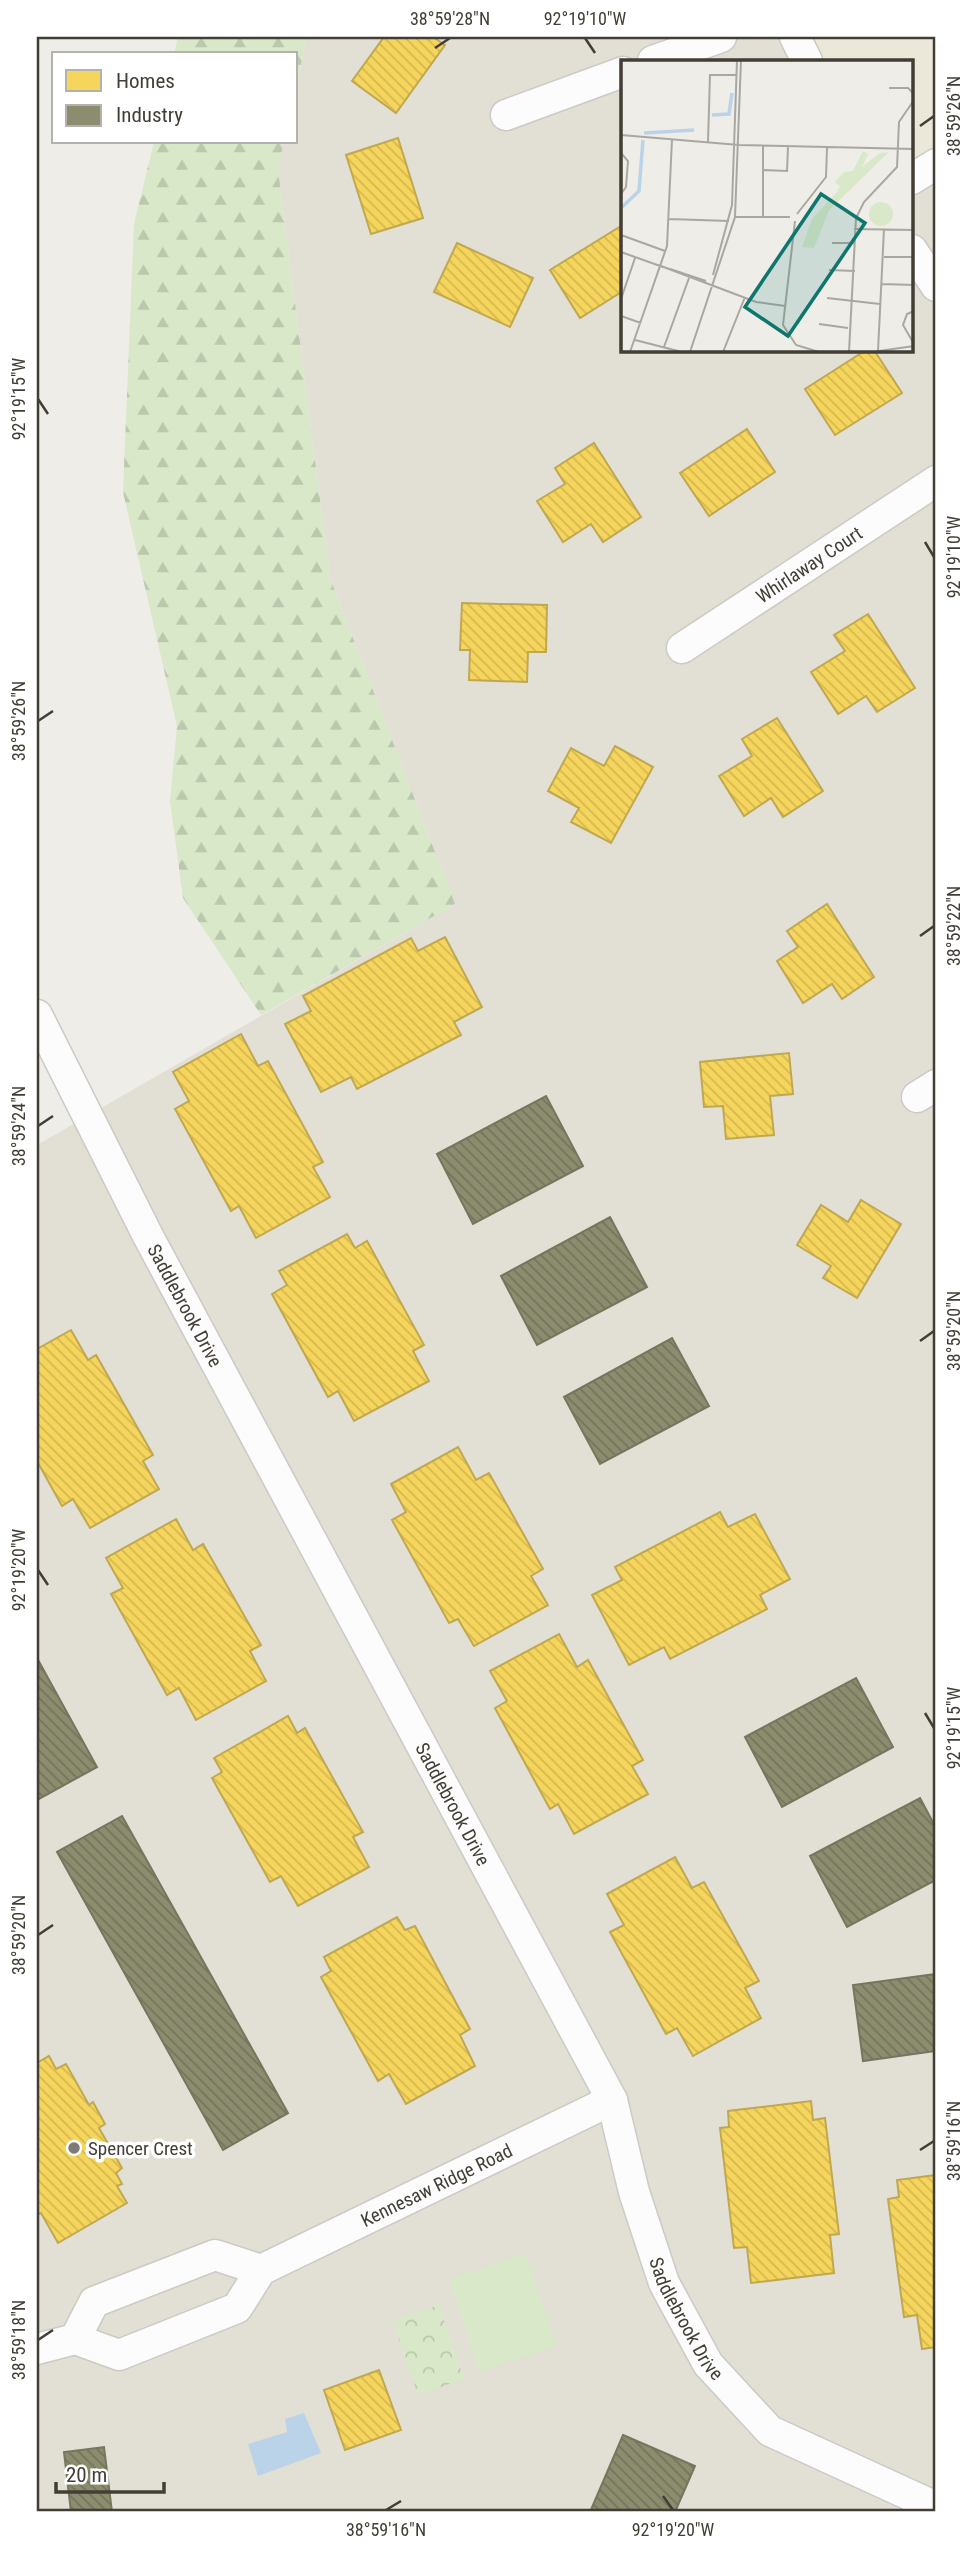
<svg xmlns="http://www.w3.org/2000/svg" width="973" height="2549" font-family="'Roboto Condensed',sans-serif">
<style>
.residential{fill:#e2dfd5}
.education{fill:#ebe8da}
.forest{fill:url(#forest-firs)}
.park{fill:url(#park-crowns)}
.garden{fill:#d9e8c9}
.water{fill:#bad3e9}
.homes{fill:url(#homes-back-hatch);stroke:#c0a850;stroke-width:2}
.industry{fill:url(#industry-back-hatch);stroke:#76755d;stroke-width:2}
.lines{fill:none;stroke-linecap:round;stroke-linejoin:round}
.minor-casing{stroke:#cccac5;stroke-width:33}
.minor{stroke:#fcfcfc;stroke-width:30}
.ticks{fill:none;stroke:#433e35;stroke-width:2.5}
.poi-dot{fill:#7f7b74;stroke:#fff;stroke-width:2.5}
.labels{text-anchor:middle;stroke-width:7;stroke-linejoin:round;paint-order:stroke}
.street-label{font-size:19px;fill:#433e35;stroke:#fff}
.poi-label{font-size:19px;fill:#433e35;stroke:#fff;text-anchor:start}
.inset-river{fill:none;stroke:#bad3e9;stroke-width:3.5}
.inset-road{fill:none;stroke:#aaa7a0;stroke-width:2}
.view{fill:#0f766e;fill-opacity:0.15;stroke:#0f766e;stroke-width:3.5}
.inset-edge{fill:none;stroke:#433e35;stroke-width:3.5}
.neatline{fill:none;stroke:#433e35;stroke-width:2.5}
.ticks-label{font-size:18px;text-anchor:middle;fill:#433e35}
</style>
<defs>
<pattern id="forest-firs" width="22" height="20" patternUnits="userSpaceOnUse" patternTransform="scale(1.75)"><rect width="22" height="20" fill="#d9e8c9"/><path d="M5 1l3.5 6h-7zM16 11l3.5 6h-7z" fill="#bbc8ad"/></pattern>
<pattern id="park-crowns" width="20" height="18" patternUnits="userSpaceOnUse" patternTransform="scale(1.75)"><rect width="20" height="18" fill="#d9e8c9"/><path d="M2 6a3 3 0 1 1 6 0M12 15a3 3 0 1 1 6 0" fill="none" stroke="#bbc8ad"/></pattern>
<pattern id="homes-back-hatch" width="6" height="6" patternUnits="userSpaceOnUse" patternTransform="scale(1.75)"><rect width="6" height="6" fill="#f6d55c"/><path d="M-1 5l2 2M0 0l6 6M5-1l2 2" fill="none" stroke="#d4b851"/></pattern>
<pattern id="industry-back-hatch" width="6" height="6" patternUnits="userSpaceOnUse" patternTransform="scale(1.75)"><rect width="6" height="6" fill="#8c8c6e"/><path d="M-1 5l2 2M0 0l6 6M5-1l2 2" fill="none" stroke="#74745b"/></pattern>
</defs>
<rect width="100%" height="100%" fill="#eeede8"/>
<path class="residential" d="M307,37h492l8,24h-184v289h289v-171l24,-15v2348h-899v-1367l418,-241 -125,-326 -52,-409 6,-27h12v-55z"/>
<path class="education" d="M795,37h141v127l-24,15v-118h-105z"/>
<g class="forest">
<path d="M178,37h129l-11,50v-33h-122z"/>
<path d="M154,142h130l-6,27 52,409 125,326 -194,111 -78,-117 -13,-97 7,-75 -54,-234 11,-268z"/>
</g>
<path class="park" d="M439,2305l25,74 -46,16 -26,-75z"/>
<path class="garden" d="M525,2253l31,93 -77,26 -30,-93z"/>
<path class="water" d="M304,2413l17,40 -63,23 -10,-32 39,-12 -2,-13z"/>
<g class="homes">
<path d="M384,37h49l12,8 -49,68 -44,-32z"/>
<path d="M398,138l25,80 -52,16 -25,-79z"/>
<path d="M621,226l2,65 -43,27 -30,-48z"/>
<path d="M457,243l76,35 -23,49 -76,-35z"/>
<path d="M866,350h8l28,43 -67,42 -30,-46z"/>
<path d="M747,429l28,43 -66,44 -29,-43z"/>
<path d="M594,443l47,74 -38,25 -12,-18 -28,18 -26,-41 28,-17 -10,-16z"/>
<path d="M462,603l85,2 -1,47h-18l-1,30 -58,-2 1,-30h-10z"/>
<path d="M868,614l47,74 -38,24 -11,-16 -28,18 -27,-42 34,-21 -11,-16z"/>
<path d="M777,718l46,73 -40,26 -12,-19 -27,18 -25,-40 33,-20 -10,-17z"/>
<path d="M615,746l38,21 -42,76 -40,-21 8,-14 -31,-17 23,-43 33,18z"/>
<path d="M827,904l47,73 -32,22 -10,-15 -29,19 -26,-42 21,-14 -11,-16z"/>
<path d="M445,937l37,70 -28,15 7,13 -104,54 -6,-12 -30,15 -36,-68 26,-13 -8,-15 108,-58 7,13z"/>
<path d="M241,1034l17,32 10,-5 55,101 -10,5 17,30 -74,41 -17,-32 -8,5 -56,-102 14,-8 -16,-29z"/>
<path d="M789,1053l4,41 -23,2 4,39 -48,4 -3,-33 -19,1 -4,-45z"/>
<path d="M861,1200l40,24 -44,74 -34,-20 8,-12 -34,-21 24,-40 27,17z"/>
<path d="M347,1234l8,14 12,-7 57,104 -11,6 16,30 -75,40 -16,-30 -10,6 -56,-103 15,-9 -8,-14z"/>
<path d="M71,1330l17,30 8,-5 57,100 -10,6 16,28 -69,39 -17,-29 -11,7 -25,-45v-112z"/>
<path d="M458,1447l18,33 13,-7 54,96 -12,7 17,29 -74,41 -16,-27 -9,4 -57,-103 14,-8 -15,-28z"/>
<path d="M720,1512l8,15 27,-13 35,65 -30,16 7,14 -97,50 -6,-12 -35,18 -37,-70 30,-15 -7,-13z"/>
<path d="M176,1519l17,31 10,-6 58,101 -11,6 16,30 -70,39 -17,-32 -12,7 -56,-101 12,-6 -17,-30z"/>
<path d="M559,1634l18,33 11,-7 55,100 -11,6 16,28 -74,40 -16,-30 -8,5 -55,-101 12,-7 -17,-30z"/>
<path d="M288,1716l9,17 8,-5 58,104 -10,5 16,30 -71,39 -17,-30 -11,6 -58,-104 10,-6 -8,-14z"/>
<path d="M675,1857l17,31 12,-6 55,99 -14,7 16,30 -68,38 -16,-28 -11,6 -56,-102 14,-7 -17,-31z"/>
<path d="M397,1917l8,13 10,-4 55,103 -10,6 15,31 -69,38 -17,-30 -11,7 -57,-104 10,-6 -7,-14z"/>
<path d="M49,2056l7,13 10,-5 23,41 4,-3 12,22 -6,4 23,40 -6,5 6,11 -5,2 10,17 -69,40 -17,-30 -4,2v-152z"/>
<path d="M811,2101l2,19 12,-2 14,116 -9,1 4,38 -83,10 -4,-36 -13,1 -14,-120 9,-1 -1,-16z"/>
<path d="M936,2175v172l-14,2 -5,-34 -13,2 -16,-118 11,-2 -2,-17z"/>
<path d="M379,2370l22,60 -56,20 -21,-60z"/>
</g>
<g class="industry">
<path d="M546,1096l37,70 -110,58 -36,-70z"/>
<path d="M610,1217l37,70 -110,58 -36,-69z"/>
<path d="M672,1338l37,68 -109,58 -36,-67z"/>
<path d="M37,1658l60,109 -60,33z"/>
<path d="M856,1678l37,69 -111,60 -37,-70z"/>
<path d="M920,1798l16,30v52l-89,47 -37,-71z"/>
<path d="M122,1816l166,297 -65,37 -166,-298z"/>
<path d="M936,1974v77l-73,10 -10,-76z"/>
<path d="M623,2435l72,31 -20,46h-85z"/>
<path d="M104,2447l8,65h-41l-7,-60z"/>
</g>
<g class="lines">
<defs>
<g id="minor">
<path d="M795,37l12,24"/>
<path d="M653,61l68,-24"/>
<path d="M506,115l117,-43"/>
<path d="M912,179l24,-15"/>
<path d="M912,250l24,36"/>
<path id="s1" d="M682,648l254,-167"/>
<path id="s2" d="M37,1015l111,221 464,864 22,92 30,91 44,81 62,67 166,76"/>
<path d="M917,1097l19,-12"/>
<path d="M75,2339l19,-37 121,-47 46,15"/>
<path id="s3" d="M37,2349l38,-10 44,16 118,-47 24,-38 351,-170"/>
</g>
</defs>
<use href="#minor" class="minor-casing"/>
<use href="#minor" class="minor"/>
</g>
<path class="ticks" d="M585,38l10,15M435,48l15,-10M920,126l14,-10M38,399l10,15M925,542l9,15M38,721l15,-10M920,936l14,-10M38,1126l15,-10M920,1341l14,-10M38,1570l10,15M925,1713l9,15M38,1935l15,-10M920,2150l14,-9M38,2340l15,-10M663,2496l10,14M386,2510l15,-9"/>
<circle class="poi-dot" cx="74" cy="2148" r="7"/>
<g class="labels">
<g class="street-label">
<text dy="7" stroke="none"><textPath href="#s1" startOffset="152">Whirlaway Court</textPath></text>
<text dy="7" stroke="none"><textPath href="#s2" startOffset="326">Saddlebrook Drive</textPath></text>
<text dy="7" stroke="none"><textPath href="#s2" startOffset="892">Saddlebrook Drive</textPath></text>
<text dy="7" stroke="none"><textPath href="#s3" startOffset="453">Kennesaw Ridge Road</textPath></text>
<text dy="7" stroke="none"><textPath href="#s2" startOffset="1460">Saddlebrook Drive</textPath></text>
</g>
<g class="poi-label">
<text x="88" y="2155">Spencer Crest</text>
</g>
</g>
<g transform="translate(621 60)">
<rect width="292" height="292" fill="#eeede8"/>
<path d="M242,91l5,3 -6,13 18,-14 9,-1 -60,58 -15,38 -12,-1 10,-28 25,-27 3,-6 -5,-4 9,-10 9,-1z" fill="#d9e8c9"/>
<path d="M248 154a12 12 0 1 1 24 0a12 12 0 1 1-24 0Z" fill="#d9e8c9"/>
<path class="inset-river" d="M91,55l17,-1 3,-21M23,73l50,-3M0,148l18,-17 4,-51"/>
<path class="inset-road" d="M268,28h19l6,6M0,75l118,10 175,4M87,82l2,-67h26M0,93l7,8 -2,26 -5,7M143,110l23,1 1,-24M176,154l29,-37 1,-29M114,157h55M142,157v-71M48,159l60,2M174,161l-12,104 13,20 23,7M233,169l60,1M0,175l44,16M211,183h22M0,192l42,15M263,197h30M40,206l95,36 29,4M49,209l36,12M208,210l26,1M92,215l19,-70 5,-145M261,224l32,1M206,238l53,6M0,239l14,-41M293,251l-7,3 -4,11 11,19M0,256l20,7M198,264l29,4M14,280l47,12M43,287l25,-69M257,291l6,-122M9,292l37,-106 5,-107M69,292l45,-135 6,-157M102,292l22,-55M228,292l7,-134 8,-16 33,-35 2,-45 15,-22M251,292l42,-6"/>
<path class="view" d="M200,134l44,29 -77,113 -43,-29z"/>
<rect width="292" height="292" class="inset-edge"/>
</g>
<rect width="973" height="2549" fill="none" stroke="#ffffff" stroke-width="77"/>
<rect x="52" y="52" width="245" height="91" fill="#ffffff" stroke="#b4b2ae" stroke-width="2"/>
<rect x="66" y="70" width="35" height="21" fill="#f6d55c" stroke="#b4b2ae" stroke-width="2"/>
<text x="116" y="88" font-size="21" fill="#433e35">Homes</text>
<rect x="66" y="105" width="35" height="21" fill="#8c8c6e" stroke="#b4b2ae" stroke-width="2"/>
<text x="116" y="122" font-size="21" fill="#433e35">Industry</text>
<path d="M56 2482v10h108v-10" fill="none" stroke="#433e35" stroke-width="3.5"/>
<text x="66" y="2482" font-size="21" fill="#433e35" stroke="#ffffff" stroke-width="5" paint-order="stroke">20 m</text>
<rect x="38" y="38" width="896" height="2472" class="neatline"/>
<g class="ticks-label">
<text x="450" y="25">38°59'28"N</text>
<text x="585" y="25">92°19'10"W</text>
<text transform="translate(954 116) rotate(-90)" y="6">38°59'26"N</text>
<text transform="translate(19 399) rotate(-90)" y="6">92°19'15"W</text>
<text transform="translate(954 557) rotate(-90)" y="6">92°19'10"W</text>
<text transform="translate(19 721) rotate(-90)" y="6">38°59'26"N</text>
<text transform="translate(954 926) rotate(-90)" y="6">38°59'22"N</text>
<text transform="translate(19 1126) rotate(-90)" y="6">38°59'24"N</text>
<text transform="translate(954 1331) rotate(-90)" y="6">38°59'20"N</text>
<text transform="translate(19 1570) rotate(-90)" y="6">92°19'20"W</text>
<text transform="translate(954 1728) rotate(-90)" y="6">92°19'15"W</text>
<text transform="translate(19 1935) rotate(-90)" y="6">38°59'20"N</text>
<text transform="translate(954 2141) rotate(-90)" y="6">38°59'16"N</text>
<text transform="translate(19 2340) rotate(-90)" y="6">38°59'18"N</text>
<text x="386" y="2536">38°59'16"N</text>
<text x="673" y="2536">92°19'20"W</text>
</g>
</svg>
